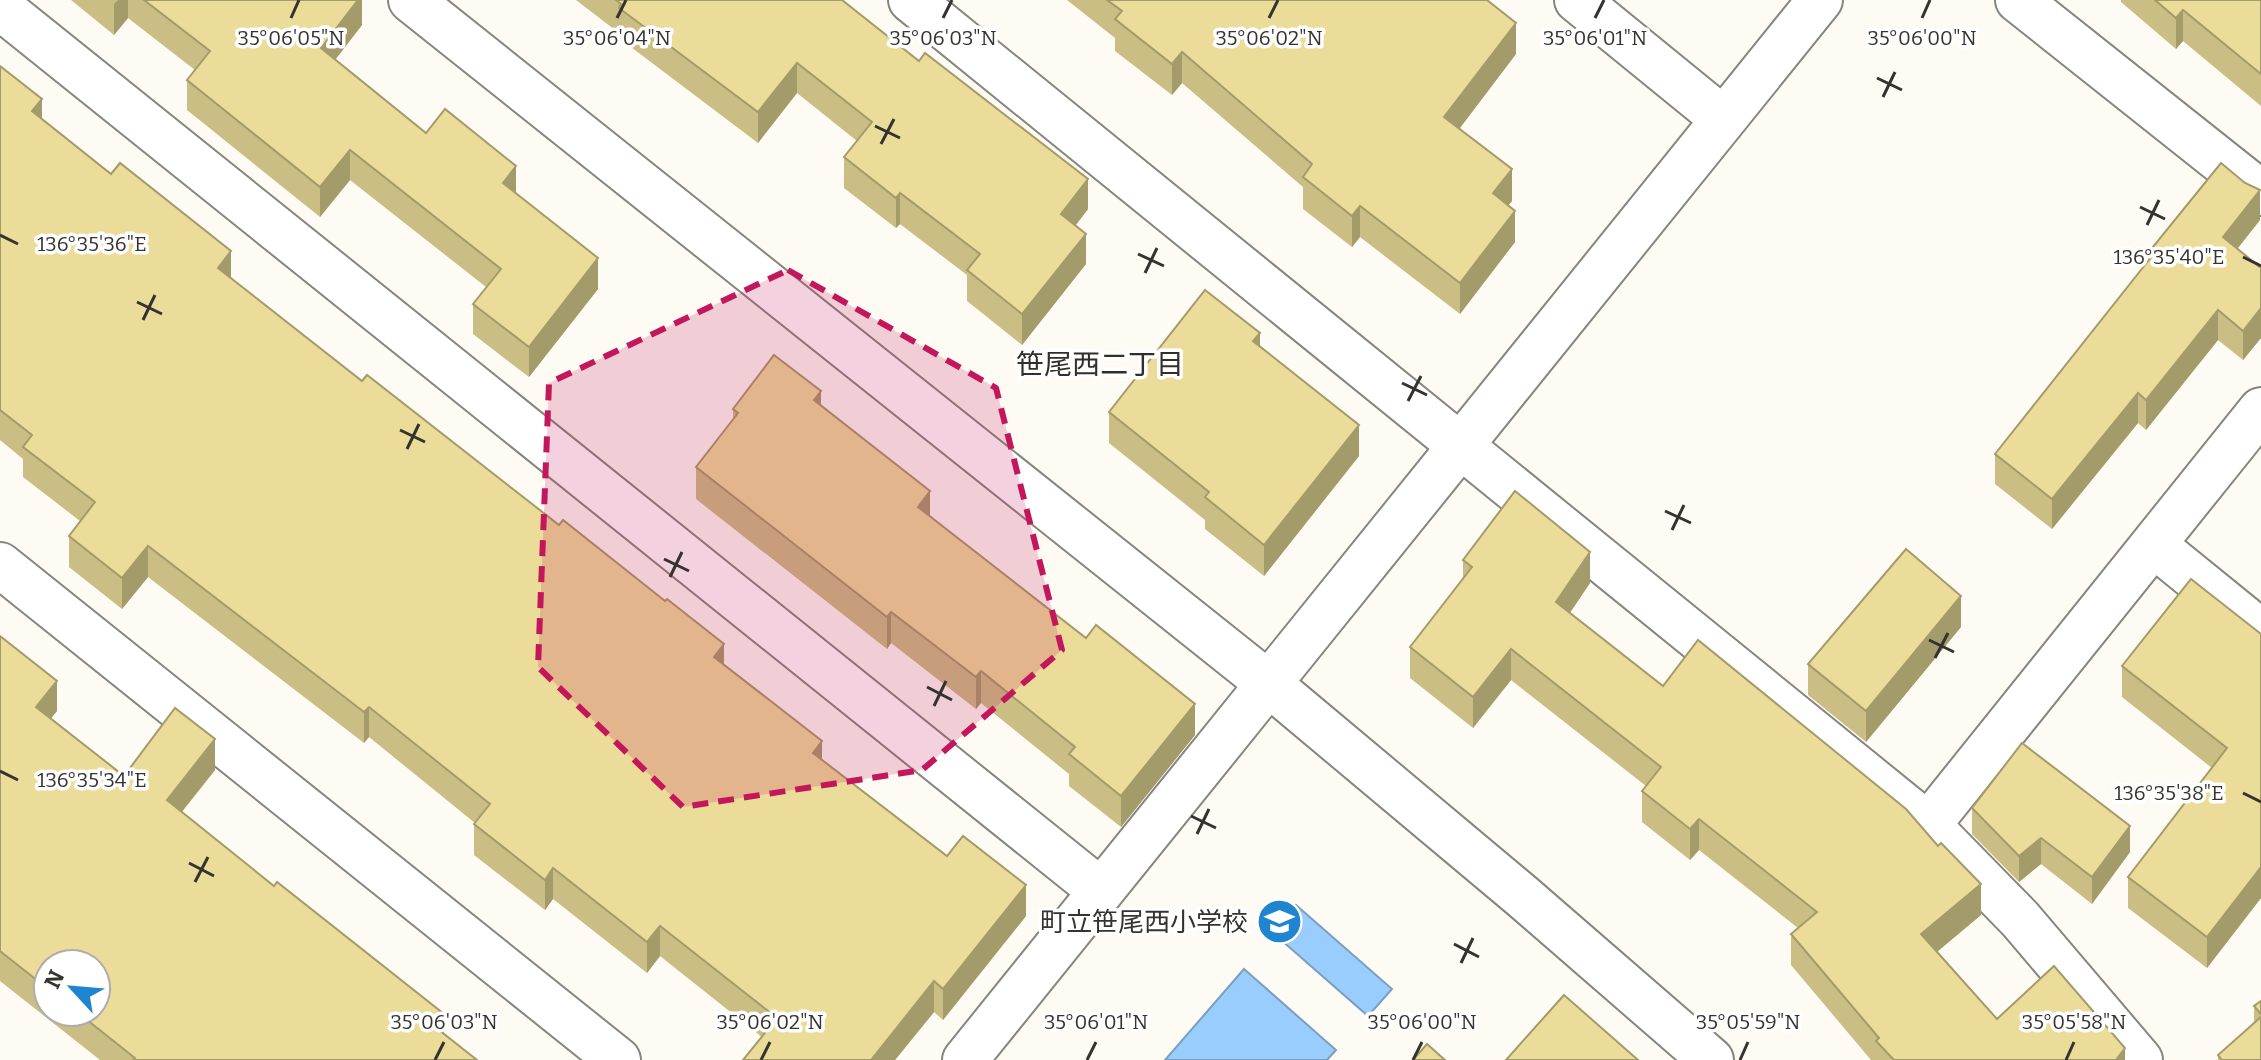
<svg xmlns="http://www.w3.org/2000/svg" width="2261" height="1060" font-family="Bitter,'Noto Sans JP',serif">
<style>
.water{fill:#98cdfe;stroke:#7a9fc0;stroke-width:2}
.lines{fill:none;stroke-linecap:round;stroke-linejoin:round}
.street-casing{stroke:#86857e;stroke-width:48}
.secondary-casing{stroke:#86857e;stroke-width:48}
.street{stroke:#fff;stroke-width:44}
.secondary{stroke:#fff;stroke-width:44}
.wall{fill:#cabe84;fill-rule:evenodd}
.shaded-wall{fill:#a49b6b}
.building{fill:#ebdd99;stroke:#a49b6b;stroke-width:2}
.marked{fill:#c2185b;fill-opacity:0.2;stroke:#c2185b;stroke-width:6;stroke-dasharray:16 10;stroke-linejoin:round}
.ticks{fill:none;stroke:#343330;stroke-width:3}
.labels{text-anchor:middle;stroke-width:7;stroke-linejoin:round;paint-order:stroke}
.poi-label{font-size:26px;fill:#343330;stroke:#fff;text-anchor:end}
.neighbourhood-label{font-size:28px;fill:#302f29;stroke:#fff}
.ticks-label{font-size:20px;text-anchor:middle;fill:#343330;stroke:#fff;stroke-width:7;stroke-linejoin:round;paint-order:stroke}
</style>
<rect width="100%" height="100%" fill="#fdfbf4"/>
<g class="water">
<path d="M1296,905l96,84 -24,27 -95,-83z"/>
<path d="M1244,969l92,81 -9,10h-162z"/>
</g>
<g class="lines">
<defs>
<g id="street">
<path d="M911,0l1017,825 333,-415"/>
<path d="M1577,0l146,119"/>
<path d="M2018,0l243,193"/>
<path d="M0,7l1101,884"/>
<path d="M2154,545l107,87"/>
<path d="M0,565l618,495"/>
<path d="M1928,825l92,94 120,141"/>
</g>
<g id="secondary">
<path d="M411,0l858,684 253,212 189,164"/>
<path d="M965,1060c285,-353 569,-707 855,-1060"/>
</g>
</defs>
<use href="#street" class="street-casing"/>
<use href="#secondary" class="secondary-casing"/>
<use href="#street" class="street"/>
<use href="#secondary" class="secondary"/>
</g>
<g class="wall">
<path d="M71,0h291v25l-27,35 91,73 90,60 82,96 -69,88 -56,-43v-30l13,-17 -136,-107 -30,37 -133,-107v-30l8,-10 -67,-52 -14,17z"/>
<path d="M576,0h266l246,209 -12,16 10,39 -64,81 -55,-44v-26l-67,-51 -4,4 -52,-40v-31l13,-16 -60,-48 -39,50 -139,-105v-5z"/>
<path d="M1067,0h420l29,54 -57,75 53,72 -4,4 7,37 -55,72 -100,-77 -8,10 -49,-38v-22l-121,-104 -10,12 -57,-44v-13z"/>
<path d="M2121,0h140v106l-78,-65 -7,8 -55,-47z"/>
<path d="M0,66l42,53 189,160 493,386 98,96 204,155 -83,104 -9,-8 -39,48h-152l19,-23 -102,-81 -13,17 -94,-74 -8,11 -71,-55v-31l1,-1 -106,-86 -5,6 -216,-166 -26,32 -53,-42v-31l11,-15 -57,-44v-18l-23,-19z"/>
<path d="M2260,220l-23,29 24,19v70l-18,22 -25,-20 -72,90 -8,-7 -86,106 -57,-45v-30l153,-193v-8z"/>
<path d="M821,405l109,111 265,219 -74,92 -52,-41v-12l-88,-71 -5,6 -85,-66 -4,6 -191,-150v-32l37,-47v-11z"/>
<path d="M1109,412l250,44 -95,120 -59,-47v-9l-96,-77z"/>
<path d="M1463,560l127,23 -20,30 93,73 318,229 -44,37 60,67 128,41h-254l-80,-95v-31l7,-6 -99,-78 -9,10 -48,-38v-31l4,-5 -135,-106 -38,48 -63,-50v-31l53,-67z"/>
<path d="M1961,627l-95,115 -58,-47v-31z"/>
<path d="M2261,634v264l-54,70 -79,-60v-31l84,-109 -90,-71v-31z"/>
<path d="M0,636l57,75 -6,7 73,58 91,-6 -33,42 262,222 33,26h-377l-100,-79zM48,964l48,48h-48z"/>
<path d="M1972,808l158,44 -38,52 -51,-40 -22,18 -47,-48z"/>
<path d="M2261,1001v59h-43v-5l36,-33v-16z"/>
</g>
<g class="shaded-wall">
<path d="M118,0h10v18l-14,17v-31z"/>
<path d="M358,0h4v25l-41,53v-30z"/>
<path d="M2183,10v31l-7,8v-31z"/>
<path d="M1516,23v31l-72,95v-32z"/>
<path d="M1182,52v31l-10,12v-31z"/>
<path d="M797,63v30l-39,50v-31z"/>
<path d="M42,99v31l-10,-19z"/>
<path d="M350,150v30l-30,37v-30z"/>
<path d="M516,166v30l-13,-13z"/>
<path d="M1512,169v32l-19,23v-31z"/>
<path d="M1088,179v30l-27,35v-30z"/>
<path d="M2260,190v30l-37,47v-30z"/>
<path d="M900,193v31l-4,4v-30z"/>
<path d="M1360,206v31l-8,10v-31z"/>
<path d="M1515,211v31l-55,72v-31z"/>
<path d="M1086,234v30l-64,81v-31z"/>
<path d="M231,251v31l-13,-14z"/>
<path d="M598,258v31l-69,88v-30z"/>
<path d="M2261,308v30l-18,22v-29z"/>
<path d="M2218,310v30l-72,90v-30z"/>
<path d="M1260,333v31l-7,-23z"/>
<path d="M821,391v32l-7,-23z"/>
<path d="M2138,393v30l-86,106v-30z"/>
<path d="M1359,425v31l-95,120v-31z"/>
<path d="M930,491v31l-12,-15z"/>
<path d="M148,546v31l-26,32v-31z"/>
<path d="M1590,552v31l-34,50v-31z"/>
<path d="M1961,596v31l-95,115v-31z"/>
<path d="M891,612v31l-4,6v-32z"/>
<path d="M724,644v30l-10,-17z"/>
<path d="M1511,649v31l-38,48v-31z"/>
<path d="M981,671v32l-5,6v-32z"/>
<path d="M57,681v30l-21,26v-30z"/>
<path d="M1195,704v31l-74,92v-31z"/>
<path d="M369,707v30l-5,6v-31z"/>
<path d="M215,739v31l-48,60v-30z"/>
<path d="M822,741v31l-9,-19z"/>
<path d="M1699,819v31l-9,10v-31z"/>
<path d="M2130,826v26l-38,52v-27z"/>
<path d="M2041,838v26l-22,18v-26z"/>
<path d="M2261,867v31l-54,70v-31z"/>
<path d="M553,868v31l-8,11v-30z"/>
<path d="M1981,884v31l-60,50v-31z"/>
<path d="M1026,885v31l-83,104v-31z"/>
<path d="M660,926v30l-13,17v-31z"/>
<path d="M934,981v31l-39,48h-24z"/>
<path d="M444,1014v30l-10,-18z"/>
<path d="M2125,1048v12h-9z"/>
</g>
<g class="building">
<path d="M144,0h214l-37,48 105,85 19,-24 71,57 -13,17 95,75 -69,89 -56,-43 28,-35 -151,-119 -30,37 -133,-107 23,-29z"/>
<path d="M616,0h226l77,61 6,-8 163,126 -27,35 25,20 -64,80 -55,-44 13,-16 -80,-61 -4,5 -52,-41 28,-35 -75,-59 -39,49 -139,-104 2,-4z"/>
<path d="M1107,0h380l29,23 -72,94 68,52 -19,24 22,18 -55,72 -100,-77 -8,10 -49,-39 9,-13 -130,-112 -10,12 -57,-45 7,-8z"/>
<path d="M2155,0h106v74l-78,-64 -7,8z"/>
<path d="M0,66l42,33 -10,12 79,63 9,-11 111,88 -13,17 144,113 5,-6 192,150 4,-5 102,81 2,-2 57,45 -10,13 108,84 -9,12 134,103 16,-20 63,49 -83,104 -9,-8 -63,79h-128l34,-42 -117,-92 -13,16 -94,-74 -8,12 -71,-56 16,-20 -121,-97 -5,5 -216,-166 -26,32 -53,-42 26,-34 -72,-55 9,-12 -32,-25z"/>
<path d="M2221,163l24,20 15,7 -37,47 38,31v40l-18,23 -25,-21 -72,90 -8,-7 -86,106 -57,-45 157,-198 -4,-3z"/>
<path d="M1205,290l55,43 -7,8 106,84 -95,120 -59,-48 4,-5 -100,-80z"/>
<path d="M774,355l47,36 -7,9 116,91 -12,16 168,131 10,-13 99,79 -74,92 -52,-42 6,-7 -94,-76 -5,6 -85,-65 -4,5 -191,-150 42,-54 -5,-4z"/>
<path d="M1515,491l75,61 -34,50 107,84 35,-46 208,169 32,37 3,-3 40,41 -60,50 76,85 57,-53 71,82 -9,12h-222l-18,-19 3,-3 -88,-104 26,-22 -118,-93 -9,10 -48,-38 19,-24 -150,-118 -38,48 -63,-50 62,-80 -9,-7z"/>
<path d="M1906,549l55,47 -95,115 -58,-47z"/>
<path d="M2191,579l70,55v233l-54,70 -79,-60 99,-129 -105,-82z"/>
<path d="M0,636l57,45 -21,26 88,69 51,-68 40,31 -48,61 107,86 3,-4 167,132 -10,12 43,34h-344l2,-2 -58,-46h19v-48h-48v25l-48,-38z"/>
<path d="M2022,743l108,83 -38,51 -51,-39 -22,18 -47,-48z"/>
<path d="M1564,995l74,65h-132z"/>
<path d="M2261,1001v13l-7,-8z"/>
<path d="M2261,1017v43h-39l-4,-5z"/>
<path d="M1427,1044l18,16h-32z"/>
</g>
<path class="marked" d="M788,270l208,118 66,262 -140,120 -239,37 -145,-140 11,-284z"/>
<path class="ticks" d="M291,18l8,-18M617,18l9,-18M943,18l9,-18M1269,18l9,-18M1595,18l9,-18M1922,18l8,-18M1877,78l25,12M1883,97l12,-25M875,126l25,12M881,144l13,-25M2140,207l25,12M2147,225l12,-25M0,235l18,9M1138,254l26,12M2243,257l18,9M1145,273l12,-25M137,302l25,12M143,320l12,-25M1402,383l25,12M1408,401l13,-25M400,430l25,12M407,449l12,-25M1665,511l26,12M1672,530l12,-25M664,559l25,12M670,577l12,-25M1929,640l25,12M1935,658l13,-25M927,687l25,13M934,706l12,-25M0,771l18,9M2243,793l18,9M1191,816l25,12M1197,834l12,-25M189,863l25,13M195,882l13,-25M1454,944l25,13M1461,963l12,-25M435,1060l9,-18M761,1060l9,-18M1087,1060l9,-18M1413,1060l9,-18M1740,1060l8,-18M2066,1060l8,-18"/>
<defs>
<symbol id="school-disc" viewBox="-11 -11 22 22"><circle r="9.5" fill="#2085d0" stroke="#fff"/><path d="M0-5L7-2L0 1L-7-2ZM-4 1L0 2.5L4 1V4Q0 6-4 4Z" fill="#fff"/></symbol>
</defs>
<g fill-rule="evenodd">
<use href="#school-disc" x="1254" y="896" width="51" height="51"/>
</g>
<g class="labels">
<g class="poi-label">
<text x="1248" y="931">町立笹尾西小学校</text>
</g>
<g class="neighbourhood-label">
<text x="1100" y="374">笹尾西二丁目</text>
</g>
</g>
<g class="ticks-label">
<text x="943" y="45">35°06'03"N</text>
<text x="1269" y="45">35°06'02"N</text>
<text x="1595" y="45">35°06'01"N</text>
<text x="1922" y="45">35°06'00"N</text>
<text x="291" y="45">35°06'05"N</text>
<text x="617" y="45">35°06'04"N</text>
<text x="92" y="251">136°35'36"E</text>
<text x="2169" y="264">136°35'40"E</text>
<text x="92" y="787">136°35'34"E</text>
<text x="2169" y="800">136°35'38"E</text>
<text x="444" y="1029">35°06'03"N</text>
<text x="770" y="1029">35°06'02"N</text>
<text x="1096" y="1029">35°06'01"N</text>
<text x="1422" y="1029">35°06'00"N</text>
<text x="1748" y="1029">35°05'59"N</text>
<text x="2074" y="1029">35°05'58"N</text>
</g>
<g transform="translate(72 988) rotate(296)"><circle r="38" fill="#ffffff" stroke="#aeadac" stroke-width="2"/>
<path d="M0-6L14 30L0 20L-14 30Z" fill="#2085d0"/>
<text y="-12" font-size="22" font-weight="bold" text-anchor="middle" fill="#343330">N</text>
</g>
</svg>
